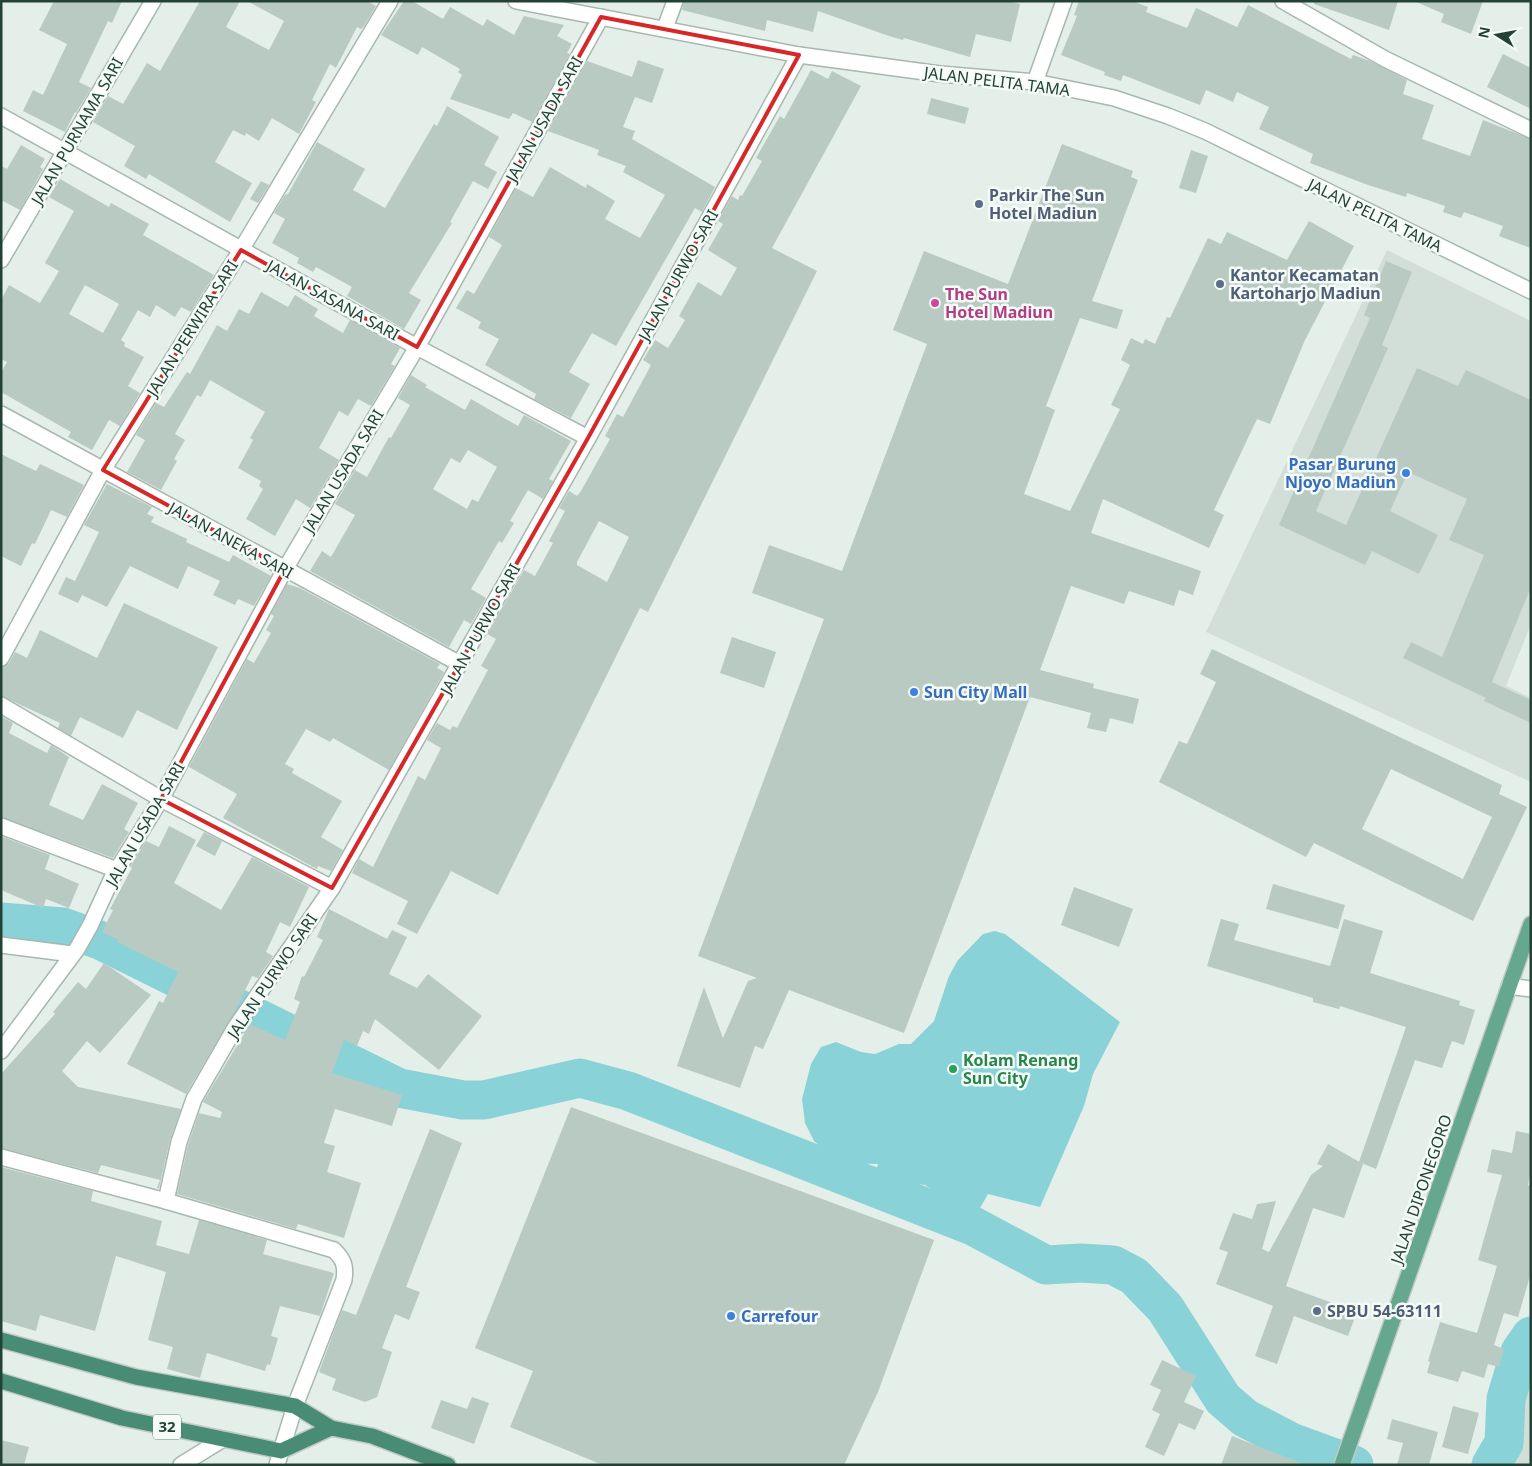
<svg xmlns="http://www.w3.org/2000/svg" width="1532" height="1466" font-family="'Noto Sans',sans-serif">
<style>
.built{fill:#d2dfd8}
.water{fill:#89d2d7}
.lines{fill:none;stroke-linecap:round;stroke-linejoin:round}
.river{stroke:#89d2d7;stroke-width:39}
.building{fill:#b9cac2;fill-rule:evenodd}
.minor-casing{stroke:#a6b8b0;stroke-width:18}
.tertiary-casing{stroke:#a6b8b0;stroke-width:18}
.secondary-casing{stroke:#a2bbb0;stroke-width:18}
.primary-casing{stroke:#c1cac7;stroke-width:18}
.trunk-casing{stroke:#c1cac7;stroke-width:18}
.minor{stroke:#fff;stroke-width:15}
.tertiary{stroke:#fff;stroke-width:15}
.secondary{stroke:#fff;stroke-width:15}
.primary{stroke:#66a790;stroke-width:15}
.trunk{stroke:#488c76;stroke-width:15}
.marked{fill:none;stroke:#d62828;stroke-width:4;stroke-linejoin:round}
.service-dot{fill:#5c6f8a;stroke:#f5fbf7;stroke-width:2}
.hotel-dot{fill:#d1479c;stroke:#f5fbf7;stroke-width:2}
.shop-dot{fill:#3f7fe0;stroke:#f5fbf7;stroke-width:2}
.leisure-dot{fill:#2e9e5b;stroke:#f5fbf7;stroke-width:2}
.labels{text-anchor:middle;stroke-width:5;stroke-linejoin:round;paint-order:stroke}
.shield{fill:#f5fbf7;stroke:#617a70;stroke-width:1}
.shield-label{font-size:15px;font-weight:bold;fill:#224236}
.street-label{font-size:16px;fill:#224236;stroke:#f5fbf7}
.service-label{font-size:16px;font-weight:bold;fill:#4e5e75;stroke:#f5fbf7;text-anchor:start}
.hotel-label{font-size:16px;font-weight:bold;fill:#b23c85;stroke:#f5fbf7;text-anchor:start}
.shop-label{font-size:16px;font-weight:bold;fill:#366cbe;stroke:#f5fbf7;text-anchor:start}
.leisure-label{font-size:16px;font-weight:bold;fill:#27864d;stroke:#f5fbf7;text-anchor:start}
</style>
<rect width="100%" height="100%" fill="#e4efe9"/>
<g class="built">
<path d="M1387,250l144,71v303l-25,62 25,12v84l-325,-150z"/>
<path d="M1531,1383v82h-29z"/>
</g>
<path class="water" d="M995,931l10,3 115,88 -27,52 -9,32 -44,101 -52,-13 -8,14 -34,-10 -21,-13 -20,-3 -7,8 -24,-11 4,-15 -39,-1 -25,-22 -9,-18 -3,-24 9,-35 10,-17 15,-5 25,10 14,2 24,-10h12l23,-23 15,-45 9,-16 25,-26z"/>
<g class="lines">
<g class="river">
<path d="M1,922l62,5 39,14 297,147 64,12h21l96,-22 48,13 345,135 73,39 35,-2 32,2 21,11 31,32 58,91 22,19 46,24 63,23"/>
<path d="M1491,1465l13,-22 2,-44 14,-47 11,-16"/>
</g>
</g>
<g class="building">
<path d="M54,1h68l-10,22 -4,-2 -29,61 12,6 -15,25 -1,-1 -10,20 -42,-21 10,-21 10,5 24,-51 -28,-14z"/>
<path d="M200,1h40l-14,26 43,23 15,-29 -37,-20h120l9,5 -12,20 -3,3 -4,-2 -21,41 -6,-4 -18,36 4,2 -17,32 -27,-16 -13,23 -13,-8 -1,3 -12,-6 -18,32 37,21 -22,39 -81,-48 -3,5 -22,-13 11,-20 -42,-24 15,-26 15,8 24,-41 13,8z"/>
<path d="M404,1h8l31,18 7,-12 33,19 4,-7 27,16 10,-19 40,9 -7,11 15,8 -5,9 3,1 -38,68 -19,-9 -4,6 -59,-20 12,-24 -4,-3 2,-3 -38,-22 -4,8 -37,-20z"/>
<path d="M684,1h325l11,3 -9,38 -35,-8 -6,23 -66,-19 -1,2 -14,-4 -71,-25 -5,21 -46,-12 -2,11 -83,-21z"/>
<path d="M1079,1h53l16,6 -2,5 41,16 9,-20 41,19 11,-22 103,54 2,-4 17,6 37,19 -4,14 31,11 -12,34 48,17 13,-36 48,19v109l-32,-12 4,-10 -39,-14 -3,6 -18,-6 2,-6 -38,-13 -1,4 -38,-12 -58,-22 3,-9 -54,-25 10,-22 -32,-15 -4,10 -27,-12 -6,15 -77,-30 -2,6 -17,-6 1,-3 -44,-17 16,-39 -3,-1z"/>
<path d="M1314,1h84l-9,29 -75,-26z"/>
<path d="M1414,1h69l-12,33 -30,-12 3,-8z"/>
<path d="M1503,54l28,14v41l-44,-22z"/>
<path d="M638,60l26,9 -12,34 -17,-6 -12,30 12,4 -3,8 83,48 -13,25 -7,-4 -79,138 -24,-13 -23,39 21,12 -19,34 -37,-19 2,-5 -51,-29 14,-26 -21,-11 3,-6 -25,-14 11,-18 7,4 28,-49 -13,-8 27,-49 17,9 17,-30 36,21 1,-4 28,17 -10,18 35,19 25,-43 -42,-23 3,-6 -29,-11 2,-5 -51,-19 39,-70 45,16z"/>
<path d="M811,70l17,9 4,-8 29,15 -89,162 45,23 -169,341 -8,-4 -142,287 -47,-24 -34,63 -20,-10 11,-23 -56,-28 7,-14 14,8 45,-91 7,4 16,-32 -14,-8 10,-17 13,7 3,-4 4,2 31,-58 -7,-4 15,-27 -9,-5 37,-64 11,6 18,-33 -4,-2 16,-30 -6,-3 10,-17 8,5 4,-5 29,-52 -5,-3 12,-22 6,3 28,-52 -8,-5 12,-20 13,8 17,-28 -6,-4 19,-34 23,14 16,-28 -29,-18 15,-26 -5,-3 14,-25 6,4 2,-5 2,1 20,-35 -6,-3 24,-42 4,3zM599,521l30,16 -22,45 -30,-17v-3z"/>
<path d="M931,98l38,10 -4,16 -38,-10z"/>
<path d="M447,106l52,31 -15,28 13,7 -9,17 -15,-8 -23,41 2,1 -43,70 12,7 -17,29 -57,-33 5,-9 -36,-20 -3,5 -16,-9 2,-5 -27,-15 13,-24 -11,-6 11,-18 3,-1 29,-52 48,27 -12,21 32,18 49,-84 3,2z"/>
<path d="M1062,144l71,27 -2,6 7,3 -46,121 31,9 -6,19 -37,-11 -34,88 9,4 -31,84 46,17 50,-102 -9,-4 19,-40 -9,-5 10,-22 12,6 2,-5 10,5 12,-27 3,1 38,-80 13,6 6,-12 60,28 22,-39 45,25 -49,94 -35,84 -13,-5 -43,91 10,5 -15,33 -106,-49 -12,34 110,38 -8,24 -14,-5 -5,16 -45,-15 -5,13 -53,-18 -31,84 54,14 -1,4 46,11 -6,25 -23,-6 -4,14 -19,-4 4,-15 -61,-16 -126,336 -115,-43 -26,59 -8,-3 -15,42 -63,-22 27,-79 19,51 25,-57 9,-3 -59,-22 126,-337 -72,-26 17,-48 73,26 85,-227 -34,-14 31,-79 84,33z"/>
<path d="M21,145l24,14 -5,8 3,2 -23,41 -19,-10v-34l6,3z"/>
<path d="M1191,150l17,6 -12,37 -17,-5z"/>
<path d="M60,179l49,28 2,-4 38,21 -6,11 71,40 -23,37 -10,-5 -6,10 -19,-12 -6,12 -12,-7 -17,30 4,3 -1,3 20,11 -16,29 12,7 -20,33 -11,-6 -17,30 -24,-13 3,-5 -70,-40v-19l6,-11 -6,-3v-59l8,-15 31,18 19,-32 -14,-8 29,-52 -25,-14zM85,285l34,19 -16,29 -34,-19z"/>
<path d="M261,181l8,4 -11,18 -8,-4z"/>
<path d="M1386,261l26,11 -30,73 6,3 -72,163 30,14 71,-157 41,18 8,-16 65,30v187l-39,95 39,18v23l-47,-22 2,-3 -83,-40 8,-16 31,15 42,-102 -35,-15 18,-41 -59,-27 -18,39 48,24 -19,39 -47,-23 -7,14 -86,-40 91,-207 -6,-3z"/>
<path d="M261,292l27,15 7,-12 23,14 -4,7 29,17 7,-13 50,28 -9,16 4,2 -24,40 -13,-7 -10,17 -9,-5 -20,37 20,12 -29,48 -14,-9 -21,37 -29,-17 17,-30 -4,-3 2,-5 -23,-13 15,-28 -3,-2 15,-26 -55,-32 -9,17 -4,-2 -22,39 10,6 -11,19 3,2 -16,29 -34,-18 18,-32 -9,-5 20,-32 8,4 23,-35 3,2 27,-49 10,6 12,-22 10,5z"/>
<path d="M411,375l16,10 -2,2 40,23 6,-11 47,27 6,-11 47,26 -22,38 4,2 -10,18 -15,-9 -18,31 4,2 -12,20 -3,-2 -28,48 15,9 -15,26 -7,-4 -15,27 -139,-76 12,-20 9,6 24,-42 -20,-11 20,-34 12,7 22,-40 2,1 19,-33 -12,-7zM468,450l29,17 -19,35 -6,-3 -5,10 -34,-20 18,-31 9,5z"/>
<path d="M1,454l35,17 4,-7 44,21 -17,32 -16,-7 -16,34 -3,-1 -11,23 -20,-10z"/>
<path d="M107,484l45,23 -5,7 7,3 -3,5 36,17 -1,3 43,20 4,-7 38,21 -17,30 -16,-7 -3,6 -22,-10 7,-14 -32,-15 -10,23 -48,-23 -23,41 -25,-12 -4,8 -20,-9 8,-17 9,4 24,-49 -15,-7z"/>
<path d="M287,584l13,4 140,76 -3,4 7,4 -55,98 -56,-32 -3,4 -24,-13 -21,35 9,5 -2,4 50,28 -21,36 22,13 -12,21 -13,-5 -1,3 -94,-51 14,-24 -48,-27 58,-108 7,4 17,-30 -5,-3 8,-14 -3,-2z"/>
<path d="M124,603l94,44 -41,83 -40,-20 -14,28 -43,-21 -9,19 -13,-8 2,-5 -59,-27v-29l8,-4 6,-11 12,6 13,-28 57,28z"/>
<path d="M732,637l44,15 -12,36 -44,-15z"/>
<path d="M1212,649l290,136 -3,9 28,13 -54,114 -159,-78 -8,14 -147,-75 20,-41 8,3 29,-62 -16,-8zM1391,769l101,48 -29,62 -101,-50z"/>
<path d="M1,716l12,7 -4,10 38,20 4,-8 18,12 -20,48 34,15 19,-36 36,19 -14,26 5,3 -16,26 -112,-41z"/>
<path d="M169,826l27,14 -22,43 47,27 31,-53 57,30 -19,40 -10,-5 -14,30 7,4 -15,22 -6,-2 -17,35 -49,83 -59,-30 32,-63 4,2 15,-31 -61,-30 2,-2 -17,-8 11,-22 -3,-1 22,-41 -2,-1 16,-26 13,6z"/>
<path d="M204,832l18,9 -7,15 -19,-10z"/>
<path d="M1,836l49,19 -5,14 34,15 -10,24 -23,-9 -3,9 -42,-18z"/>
<path d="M1273,884l72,21 -7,24 -72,-20z"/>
<path d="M1074,887l59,22 -14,38 -58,-22z"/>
<path d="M329,909l58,30 5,-9 15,7 -18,37 28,14 11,-14 54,42 -43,54 -64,-51 -6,15 -6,-3 -6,15 -13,-6 -12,33 70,22 -10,31 -57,-17 -11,34 11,3 -8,26 34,11 -17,55 -46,-14 -2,5 -119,-35 11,-49 11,-32 21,5 2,-6 -19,-10 47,-78 35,16 15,-38 -6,-3 8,-23 2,1 19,-37 -6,-3z"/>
<path d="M1221,919l18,5 -5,16 96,26 14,-47 39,12 -13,42 90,28 -1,4 16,5 -11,35 -12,-4 -10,27 -27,-8 -39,109 -17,-7 47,-135 -66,-21 -1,3 -26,-7v-4l-106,-32z"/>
<path d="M104,963l47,32 -51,58 -13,-12 -25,30 16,16 103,22 -11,31 -11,48h-2l3,-8 -59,-15 -3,8 -97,-25v-74l54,-60 -2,-2 25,-30 8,7z"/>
<path d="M571,1107l363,133 -56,152 -34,73h-241l-93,-38 23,-56 -58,-23z"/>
<path d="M430,1129l32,14 -56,144 14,5 -11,28 -14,-6 -13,34 10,4 -15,45 -12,5 -33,-12 4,-11 -17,-7 23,-62 14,5z"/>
<path d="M1516,1131l15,3v35l-3,16 3,1v87l-13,44 -14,-4 -10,32 10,4 -5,18 -11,-3 -4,14 -22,-7 -4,11 -31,-9 3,-11 -2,-1 12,-39 37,11 20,-67 -19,-6 24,-85 -15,-3 5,-23 20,4z"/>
<path d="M1328,1144l35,20 -19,54 -31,-10 -27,78 71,26 -9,24 -54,-20 -17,48 -22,-8 18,-50 -57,-22 12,-32 -9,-3 14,-36 19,6 5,-15 19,-3 -14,48 7,3 42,-77 12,-9 -6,-2z"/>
<path d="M1,1167l92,24 -2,10 71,20 -6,24 33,9 10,-34 68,20 -4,14 71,19 -14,43 -40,-10 -9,30 7,2 -8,27 -3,-1 -2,7 -58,-18 -7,25 -33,-9 6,-22 -25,-7 18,-68 -50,-16 -21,75 -55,-16 -4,16 -35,-10z"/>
<path d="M1162,1360l34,16 -12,26 20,9 -9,19 -16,-7 -15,33 -19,-9 15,-33 -8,-4 9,-20 -11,-5z"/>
<path d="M472,1397l17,6 -15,41 -43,-16 10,-28 26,9z"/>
<path d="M1453,1406l26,7 -11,41 -26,-7z"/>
<path d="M1392,1419l46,13 -9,33h-32l6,-22 -16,-4z"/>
<path d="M1232,1436l69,27 -1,2h-79z"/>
<path d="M1,1440l28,7 -5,18h-23z"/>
</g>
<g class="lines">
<defs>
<g id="minor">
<path d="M1283,1l102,58 146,71"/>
<path d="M665,28l10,-27"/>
<path d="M1035,82l29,-81"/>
<path d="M1,116l416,231 171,91"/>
<path d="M1,260l152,-259"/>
<path d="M1,414l459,250"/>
<path d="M1,658l102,-188 138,-220 149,-249"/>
<path d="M1,705l160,94 171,89"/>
<path d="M1,826l116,44"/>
<path d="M1,945l71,9"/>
<path d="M1509,986l22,3"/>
<path d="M1,1051l76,-102 13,-23 22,-48 49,-79 124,-230 132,-222 184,-330"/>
<path d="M1,1157l165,44 168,49c10,10 12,16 10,30l-49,126 -14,45"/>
<path d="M166,1201l13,-59 15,-43 41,-71 97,-140 256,-450 211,-383"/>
<path d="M181,1465l42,-26"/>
</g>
<path id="tertiary" d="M516,1l283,54 141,19 95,8 79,16 54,18 37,15 326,160"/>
<path id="secondary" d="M277,1465l4,-14"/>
<path id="primary" d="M1342,1465l189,-541"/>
<g id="trunk">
<path d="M1,1340l135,37 159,29 36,22 41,8 76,29"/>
<path d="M1,1381l121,37 159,33 50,-23"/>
</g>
</defs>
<use href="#minor" class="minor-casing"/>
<use href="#tertiary" class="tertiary-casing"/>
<use href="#secondary" class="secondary-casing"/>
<use href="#primary" class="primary-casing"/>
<use href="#trunk" class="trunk-casing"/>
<use href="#minor" class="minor"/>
<use href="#tertiary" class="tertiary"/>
<use href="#secondary" class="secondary"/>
<use href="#primary" class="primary"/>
<use href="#trunk" class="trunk"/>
</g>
<path class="marked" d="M601,17l198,38 -211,383 -256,450 -171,-89 124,-230 -182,-99 138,-220 176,97z"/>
<g class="service-dot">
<circle cx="979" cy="204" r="5"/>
<circle cx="1220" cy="284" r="5"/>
<circle cx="1317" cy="1311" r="5"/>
</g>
<circle class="hotel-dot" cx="935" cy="303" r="5"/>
<g class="shop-dot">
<circle cx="1406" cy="473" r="5"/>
<circle cx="914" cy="692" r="5"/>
<circle cx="731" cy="1316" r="5"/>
</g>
<circle class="leisure-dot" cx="953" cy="1069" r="5"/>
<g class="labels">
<rect class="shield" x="153" y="1414.5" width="28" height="25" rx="4"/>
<g class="shield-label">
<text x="167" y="1432">32</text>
</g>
<g class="street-label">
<text transform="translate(997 81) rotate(7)" y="6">JALAN PELITA TAMA</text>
<text transform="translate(544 119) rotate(-61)" y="6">JALAN USADA SARI</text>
<text transform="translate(77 131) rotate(-60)" y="6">JALAN PURNAMA SARI</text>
<text transform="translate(1375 215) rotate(26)" y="6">JALAN PELITA TAMA</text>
<text transform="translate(678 275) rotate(-61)" y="6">JALAN PURWO SARI</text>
<text transform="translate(333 300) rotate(29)" y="6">JALAN SASANA SARI</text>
<text transform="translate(192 328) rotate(-58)" y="6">JALAN PERWIRA SARI</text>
<text transform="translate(343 471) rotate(-59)" y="6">JALAN USADA SARI</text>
<text transform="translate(231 540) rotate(29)" y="6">JALAN ANEKA SARI</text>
<text transform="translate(480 629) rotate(-61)" y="6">JALAN PURWO SARI</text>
<text transform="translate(145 824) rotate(-60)" y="6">JALAN USADA SARI</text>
<text transform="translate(272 976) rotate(-56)" y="6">JALAN PURWO SARI</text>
<text transform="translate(1421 1189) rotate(-71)" y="6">JALAN DIPONEGORO</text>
</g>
<g class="service-label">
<text x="989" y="201">Parkir The Sun<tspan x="989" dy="18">Hotel Madiun</tspan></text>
<text x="1230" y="281">Kantor Kecamatan<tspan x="1230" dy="18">Kartoharjo Madiun</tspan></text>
<text x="1327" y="1317">SPBU 54-63111</text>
</g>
<g class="hotel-label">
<text x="945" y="300">The Sun<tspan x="945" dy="18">Hotel Madiun</tspan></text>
</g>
<g class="shop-label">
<text x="1396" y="470" text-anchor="end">Pasar Burung<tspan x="1396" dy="18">Njoyo Madiun</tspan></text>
<text x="924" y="698">Sun City Mall</text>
<text x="741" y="1322">Carrefour</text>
</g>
<g class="leisure-label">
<text x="963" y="1066">Kolam Renang<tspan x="963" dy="18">Sun City</tspan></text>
</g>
</g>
<rect width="1532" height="1466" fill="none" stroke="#224236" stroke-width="5"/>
<g transform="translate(1497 35) rotate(281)" stroke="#f5fbf7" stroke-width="4" paint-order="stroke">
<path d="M0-4L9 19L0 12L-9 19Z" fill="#224236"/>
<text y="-8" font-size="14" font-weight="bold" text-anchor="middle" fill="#224236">N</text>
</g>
</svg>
